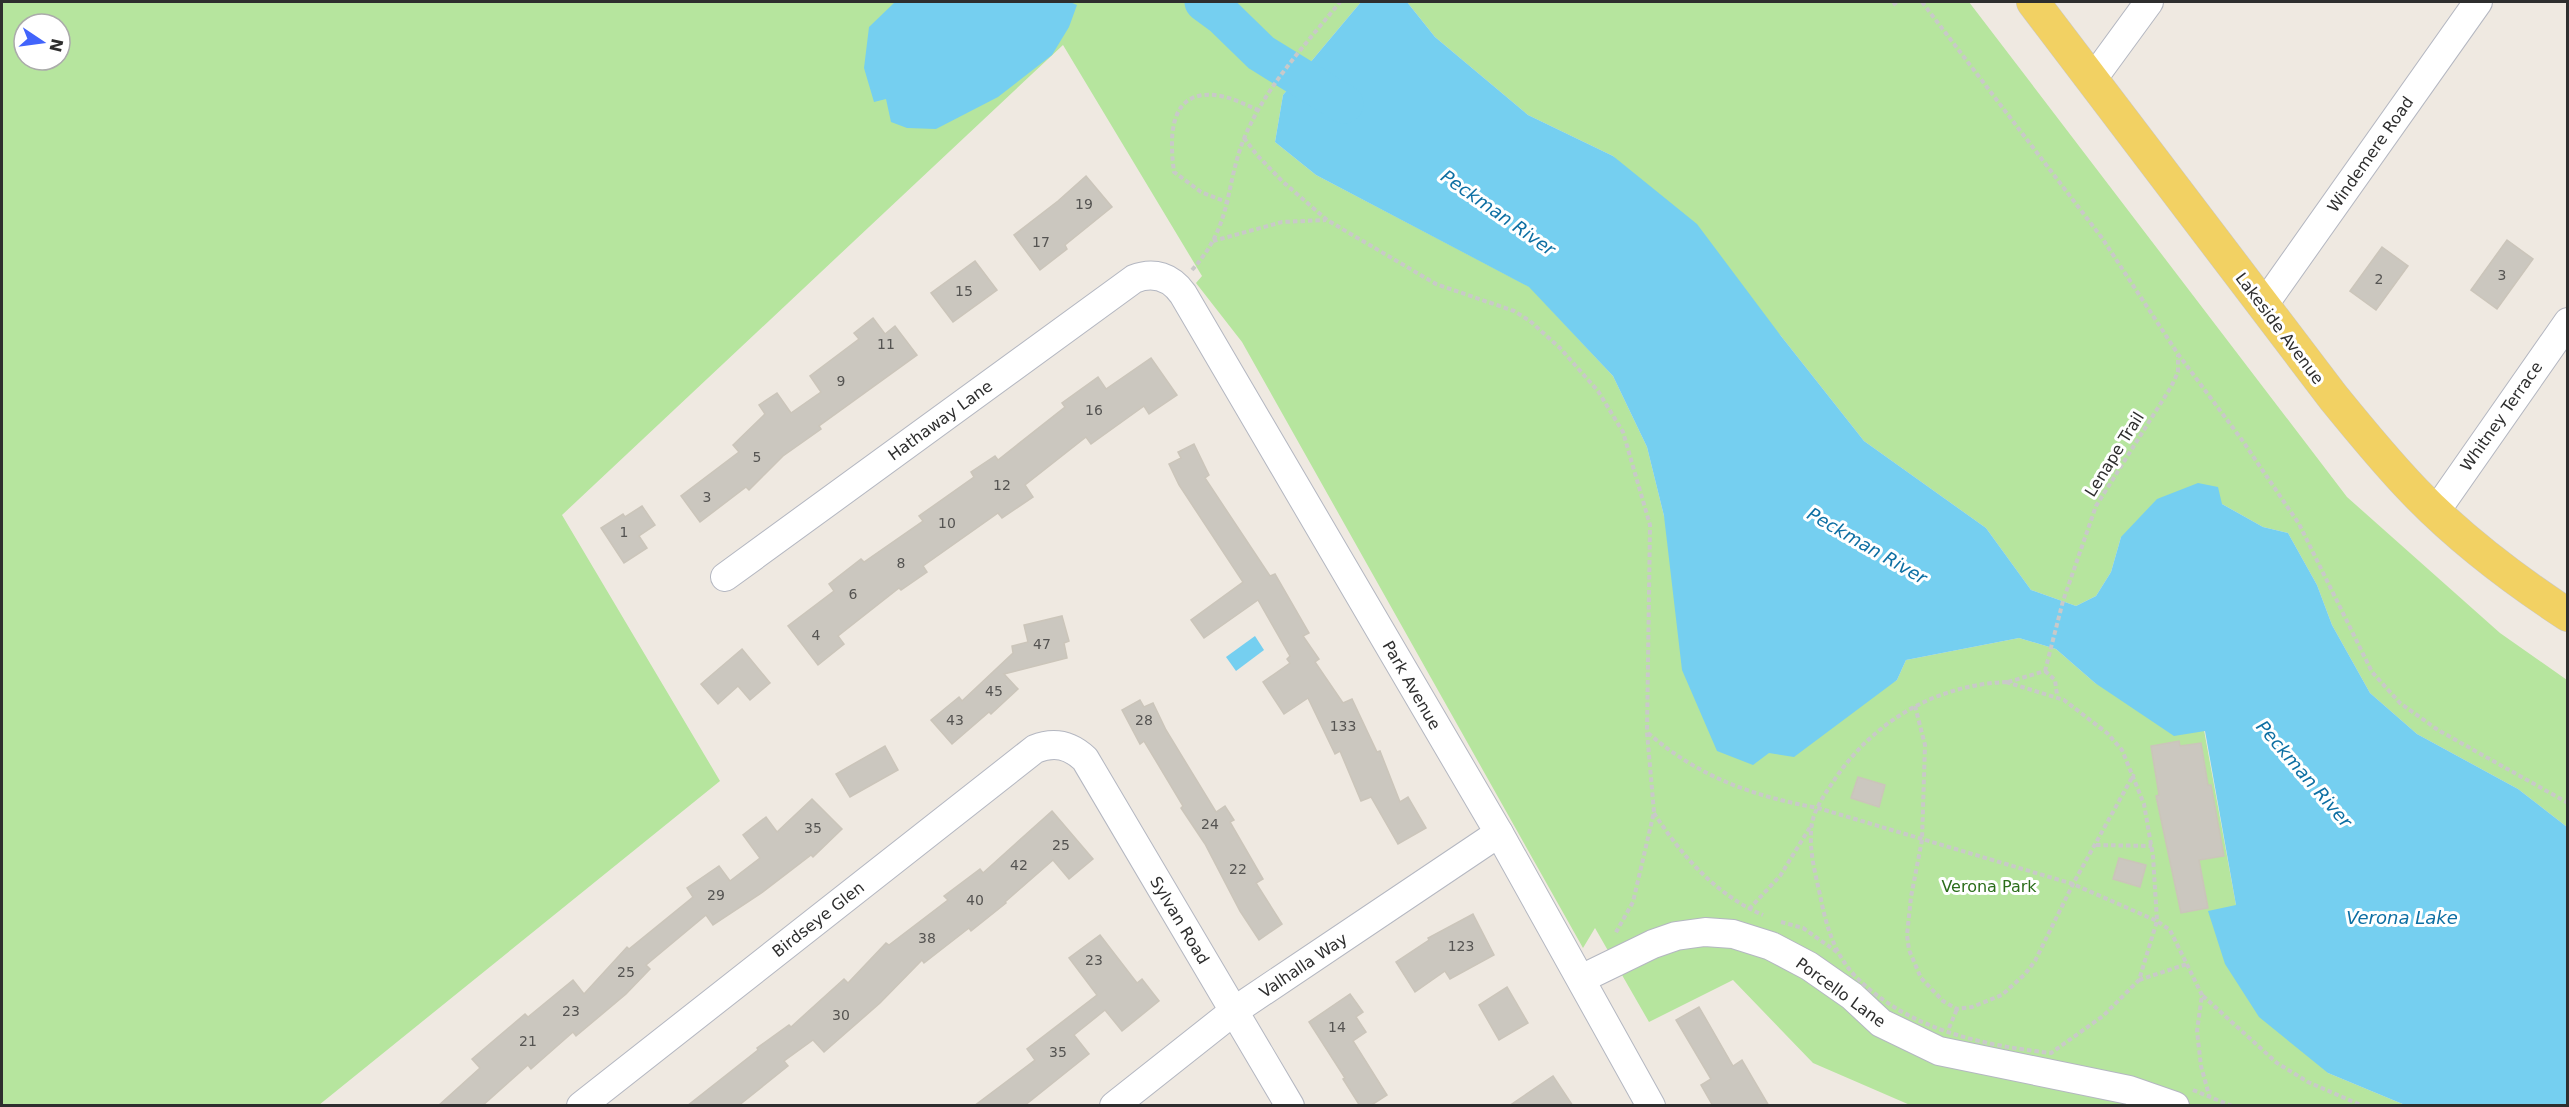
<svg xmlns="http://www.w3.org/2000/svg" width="2569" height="1107" font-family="'DejaVu Sans',sans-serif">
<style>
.green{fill:#b6e59e;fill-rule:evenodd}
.water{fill:#75cff0}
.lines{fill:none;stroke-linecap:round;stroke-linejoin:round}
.river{stroke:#75cff0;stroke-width:39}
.building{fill:#cbc7bf;stroke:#cbc5ba;stroke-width:1.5}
.minor-casing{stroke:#b4b7c1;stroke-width:30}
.major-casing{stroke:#c9c9c9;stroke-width:34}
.path{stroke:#c9c9c9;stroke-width:4;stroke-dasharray:4.5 3;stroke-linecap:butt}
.minor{stroke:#fff;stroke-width:28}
.major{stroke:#f2d163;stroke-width:33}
.labels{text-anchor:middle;stroke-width:6;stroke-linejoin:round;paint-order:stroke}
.number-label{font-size:14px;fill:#555452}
.street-label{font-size:16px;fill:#2e2e2e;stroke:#fff}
.park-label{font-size:16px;fill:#2c6e1b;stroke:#fff}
.water-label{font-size:18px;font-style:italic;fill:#0d6fa3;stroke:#fff}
</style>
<rect width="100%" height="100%" fill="#efe9e1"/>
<g class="green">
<path d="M2,2h1359l-78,93 -8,47 41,33 214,112 83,89 34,71 17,69 105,237 128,-73 9,-20 113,-22 37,11 39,34 109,47 32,175 92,168 77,32h-495l-97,-42 -80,-83 -84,42 -54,-94 -12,20 -341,-606 -46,-59 6,-7 -139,-231 -501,470 158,266 -401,324 -317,1zM24,24h36v36h-36z"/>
<path d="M1407,2h562l378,495 153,136 67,47v147l-49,-38 -101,-55 -47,-41 -38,-68 -15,-40 -29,-52 -25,-6 -41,-23 -101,33 -10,35 -15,24 -20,10 -45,-16 -45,-62 -122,-87 -83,-105 -168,-180 -85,-41 -93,-78z"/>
</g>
<g class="water">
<path d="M895,2h175l7,3 -8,22 -17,28 -54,42 -62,32 -29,-1 -16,-6 -5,-23 -12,3 -10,-34 5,-41z"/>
<path d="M1361,2h46l28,35 93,78 85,41 84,68 84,112 83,105 122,87 45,62 45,16 20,-10 15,-24 10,-35 36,-38 41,-16 20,4 4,17 41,23 25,6 29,52 15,40 38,68 47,41 101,55 49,38v278h-162l-77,-32 -69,-56 -34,-53 -17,-53 28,-6 -31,-174 -31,5 -79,-53 -39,-34 -37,-11 -113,22 -9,20 -103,77 -25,-4 -16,12 -36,-14 -35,-81 -18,-154 -17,-69 -34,-71 -84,-89 -213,-112 -41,-33 8,-47z"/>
<path d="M1255,636l9,14 -28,21 -10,-14z"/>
</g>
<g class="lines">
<path class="river" d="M1204,2l19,14 38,37 83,51"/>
</g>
<g class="building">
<path d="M1086,176l26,31 -47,38 2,4 -27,21 -26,-35 44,-34z"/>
<path d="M2507,240l26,19 -36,50 -26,-19z"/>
<path d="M2382,247l26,19 -32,44 -26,-19z"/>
<path d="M975,261l22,29 -44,32 -22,-29z"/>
<path d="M873,318l12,16 10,-8 22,29 -98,71 2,3 -38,27 -34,34 -3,-3 -46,35 -19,-26 58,-44 -6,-7 32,-31 -6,-9 18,-12 14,20 30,-21 -11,-16 49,-37 -5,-6z"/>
<path d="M1151,358l26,37 -28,19 -5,-8 -53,38 -5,-7 -61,48 8,12 -31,21 -4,-5 -75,53 4,6 -26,18 -2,-2 -61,48 6,8 -26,21 -30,-39 46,-35 -5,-7 32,-25 3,3 59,-41 -4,-5 55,-39 -3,-5 24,-16 3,4 67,-53 -3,-4 36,-26 8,12z"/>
<path d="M1194,444l15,31 -4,3 65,98 5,-2 34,59 -6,3 16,23 -4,3 28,41 9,-4 25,53 3,-1 20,51 8,-5 18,31 -28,16 -27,-47 -10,4 -21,-50 -5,3 -27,-56 -24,16 -21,-32 27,-19 -3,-4 3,-3 -32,-56 -54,38 -13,-18 52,-38 -64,-97 -10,-21 12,-6 -3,-6z"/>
<path d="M642,506l13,19 -16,11 8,12 -23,15 -23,-35 22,-14 2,3z"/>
<path d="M1062,616l7,25 -5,2 3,15 -63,16 14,15 -27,25 -2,-2 -37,32 -21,-24 28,-23 3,4 51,-48 -1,-7 16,-4 -4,-17z"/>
<path d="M742,649l28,34 -20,17 -12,-14 -20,18 -17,-20z"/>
<path d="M1140,700l4,7 9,-4 13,27 50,82 9,-6 9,14 -4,2 33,57 -7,4 26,41 -23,16 -19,-29 -35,-67 -24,-36 2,-2 -39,-65 -4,3 -18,-34z"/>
<path d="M2179,741l1,5 21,-3 7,42h3l13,71 -25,4 9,48 -27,5 -25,-117 3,-1 -8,-49z"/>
<path d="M885,746l13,24 -48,27 -14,-23z"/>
<path d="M1858,777l27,8 -6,22 -28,-9z"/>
<path d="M812,799l30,30 -29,28 -2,-2 -51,39 -47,31 -7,-10 -60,50 4,4 -24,25 -50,42 -3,-4 -42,37 -3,-4 -46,41h-44l42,-38 -8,-9 53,-45 3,3 45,-37 11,14 43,-47 2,2 64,-52 -6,-9 32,-22 11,15 30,-23 -17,-23 23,-18 11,15z"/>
<path d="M1052,811l41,48 -24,20 -16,-19 -48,42 1,1 -35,28 -2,-3 -45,35 -2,-3 -42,43 -56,49 -11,-12 -29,21 4,5 -50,40h-51l71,-56 -1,-2 32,-23 2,2 53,-48 4,4 38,-40 3,2 59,-45 -4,-4 36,-27 3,4z"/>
<path d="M2119,858l27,7 -6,22 -27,-8z"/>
<path d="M1473,914l21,41 -44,24 -5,-8 -30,21 -19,-30 33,-22 -1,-2z"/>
<path d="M1100,935l37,48 5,-4 17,22 -37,30 -17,-21 -31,25 15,19 -65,52h-50l61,-46 -8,-11 70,-54 -28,-37z"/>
<path d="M1507,987l21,36 -29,17 -20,-35z"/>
<path d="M1350,994l13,18 -7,5 10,15 -13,9 34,54 -17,11h-10l-17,-27 2,-1 -36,-56z"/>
<path d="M1699,1007l34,59 9,-6 27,46h-56l-12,-21 10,-6 -35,-59z"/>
<path d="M1553,1076l20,30h-64z"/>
</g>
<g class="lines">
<defs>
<g id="minor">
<path d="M2092,80l57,-78"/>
<path d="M2263,306l215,-304"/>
<path d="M2436,511l132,-189"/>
<path d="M725,577l409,-298c20,-8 37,-2 49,15l316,539 152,273"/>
<path d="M1581,979l72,-35 23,-8 29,-4 28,2 38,12 38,20 43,30 29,27 58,28 190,39 46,16"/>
<path d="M581,1106l454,-357c20,-8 35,-4 50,10l205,347"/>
<path d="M1114,1106l120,-95 265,-178"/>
</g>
<path id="major" d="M2033,2l300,395c26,32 52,64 81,94 45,47 99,88 154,124"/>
</defs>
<use href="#minor" class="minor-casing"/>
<use href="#major" class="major-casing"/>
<g class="path">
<path d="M1922,2l180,236 76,116 64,86 57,84 73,148 28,31 38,27 130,73"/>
<path d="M1893,5l4,-3"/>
<path d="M1244,138l13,17 25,26 45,39 109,64 78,27 16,10 30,27 38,43 25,41 27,93 -3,207 7,80 -21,90 -18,32"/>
<path d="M1229,203l-28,-11 -27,-20c-4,-31 -7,-81 40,-77 15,1 30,9 44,15"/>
<path d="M1213,241l69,-19 44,-2"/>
<path d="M1192,270c42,-47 32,-83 53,-134 22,-51 61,-92 95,-134"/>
<path d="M2045,671l18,-70 33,-95 75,-119 7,-15v-17"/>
<path d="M2045,671l10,9 2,15"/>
<path d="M2006,682l58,18 43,33 15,17 22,54 9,52 4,65 -18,59 -36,36 -52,37c-71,-8 -143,-24 -195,-76 -22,-23 -30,-52 -36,-82 -5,-23 -12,-48 -8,-72 3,-15 14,-31 23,-44 39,-58 101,-94 171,-97z"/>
<path d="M2008,682l37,-11"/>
<path d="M1915,706l10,39 -3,95 -11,57 -4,38 2,15 12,28 22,23 14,8 15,-2 30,-12 23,-21 10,-13 38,-77 61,-110"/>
<path d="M1648,733c51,44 104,63 170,75l255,76 84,37 13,9 32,65 -5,36 4,35 8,29"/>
<path d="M1654,813c27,42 62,82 109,102"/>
<path d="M2096,845l56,1"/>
<path d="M1749,909l31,-33 32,-52"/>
<path d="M1781,922l22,6 34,24"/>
<path d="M2139,980l48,-16"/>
<path d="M2203,996l74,67 31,19 55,24"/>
<path d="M1949,1028l8,-19"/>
<path d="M2193,1090l39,16"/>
</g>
<use href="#minor" class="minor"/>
<use href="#major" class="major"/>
</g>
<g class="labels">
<g class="number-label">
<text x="1084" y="209">19</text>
<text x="1041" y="247">17</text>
<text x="2502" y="280">3</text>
<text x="2379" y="284">2</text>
<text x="964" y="296">15</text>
<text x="886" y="349">11</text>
<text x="841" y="386">9</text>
<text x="1094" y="415">16</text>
<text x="757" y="462">5</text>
<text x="1002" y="490">12</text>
<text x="707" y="502">3</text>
<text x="947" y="528">10</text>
<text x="624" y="537">1</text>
<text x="901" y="568">8</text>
<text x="853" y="599">6</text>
<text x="816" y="640">4</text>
<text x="1042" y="649">47</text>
<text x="994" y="696">45</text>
<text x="955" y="725">43</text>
<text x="1144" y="725">28</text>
<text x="1343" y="731">133</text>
<text x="1210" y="829">24</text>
<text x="813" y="833">35</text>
<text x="1061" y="850">25</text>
<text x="1019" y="870">42</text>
<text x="1238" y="874">22</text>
<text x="716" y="900">29</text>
<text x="975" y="905">40</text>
<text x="927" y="943">38</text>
<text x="1461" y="951">123</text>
<text x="1094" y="965">23</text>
<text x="626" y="977">25</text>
<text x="571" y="1016">23</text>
<text x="841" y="1020">30</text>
<text x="1337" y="1032">14</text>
<text x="528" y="1046">21</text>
<text x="1058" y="1057">35</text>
</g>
<g class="street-label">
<text transform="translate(2370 154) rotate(-55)" y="6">Windemere Road</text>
<text transform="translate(2280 328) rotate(53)" y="6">Lakeside Avenue</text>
<text transform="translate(2501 416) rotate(-55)" y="6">Whitney Terrace</text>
<text transform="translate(940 420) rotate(-36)" y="6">Hathaway Lane</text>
<text transform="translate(2114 454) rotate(-58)" y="6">Lenape Trail</text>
<text transform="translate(1412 685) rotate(60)" y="6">Park Avenue</text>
<text transform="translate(818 919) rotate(-38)" y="6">Birdseye Glen</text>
<text transform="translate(1180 920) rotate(59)" y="6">Sylvan Road</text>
<text transform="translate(1303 965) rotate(-34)" y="6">Valhalla Way</text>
<text transform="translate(1841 992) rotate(36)" y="6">Porcello Lane</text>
</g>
<g class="park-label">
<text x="1989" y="892">Verona Park</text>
</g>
<g class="water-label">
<text transform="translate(1498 213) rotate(35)" y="6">Peckman River</text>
<text transform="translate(1867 546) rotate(30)" y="6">Peckman River</text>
<text transform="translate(2304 774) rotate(49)" y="6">Peckman River</text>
<text x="2402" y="924">Verona Lake</text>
</g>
</g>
<rect width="2569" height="1107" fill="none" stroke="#2e2e2e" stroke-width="6"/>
<g transform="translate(42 42) rotate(103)"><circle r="28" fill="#ffffff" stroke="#ababab" stroke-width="1.5"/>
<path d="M0-4.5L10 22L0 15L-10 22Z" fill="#4264fb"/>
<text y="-9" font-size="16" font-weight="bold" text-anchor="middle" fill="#2e2e2e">N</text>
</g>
</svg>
